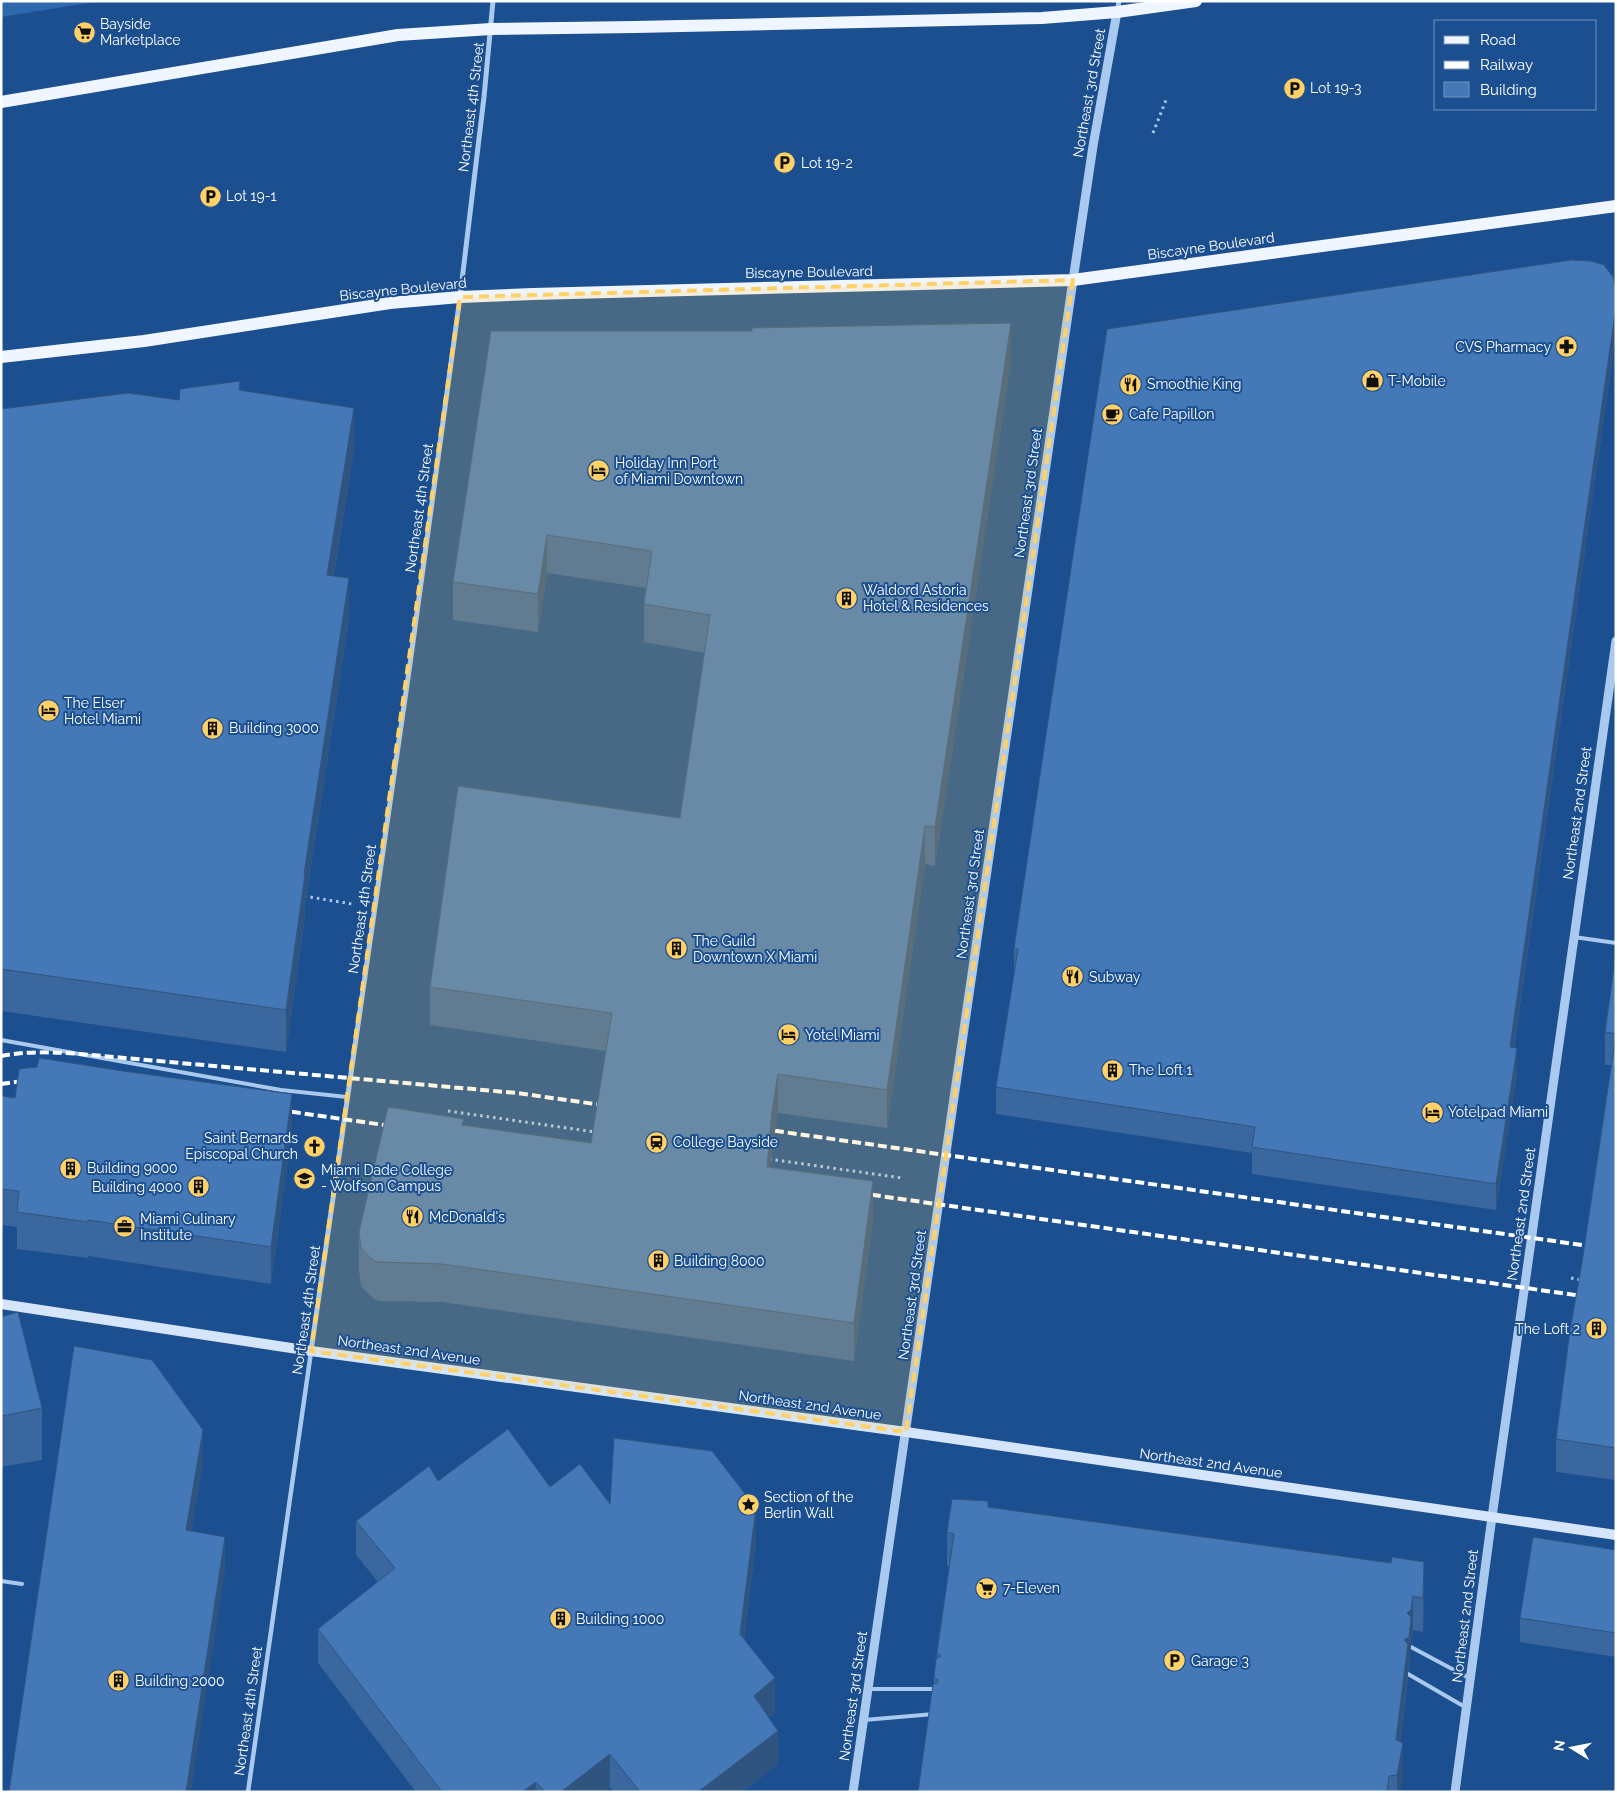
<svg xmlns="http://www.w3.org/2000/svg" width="1617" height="1793" font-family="Raleway,sans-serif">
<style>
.green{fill:#2e69ad}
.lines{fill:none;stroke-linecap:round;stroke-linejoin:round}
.path{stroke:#a9c9ee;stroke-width:3;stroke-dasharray:2.5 4;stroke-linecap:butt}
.service{stroke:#a9c9ee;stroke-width:4}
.pedestrian{stroke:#a9c9ee;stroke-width:4.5}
.minor{stroke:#a9c9ee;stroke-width:5}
.tertiary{stroke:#a9c9ee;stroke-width:9}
.secondary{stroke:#d6e6fa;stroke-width:10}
.primary{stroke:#f0f6ff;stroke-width:12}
.rail{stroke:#fff;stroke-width:4;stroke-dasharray:9 4;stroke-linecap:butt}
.wall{fill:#3a679d}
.shaded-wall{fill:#305480}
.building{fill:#4478b7;stroke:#305480}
.marked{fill:#ffd166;fill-opacity:0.2;stroke:#ffd166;stroke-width:4;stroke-dasharray:10 6;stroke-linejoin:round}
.labels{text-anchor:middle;stroke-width:4;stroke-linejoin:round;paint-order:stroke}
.poi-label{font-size:14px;fill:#fff;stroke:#1b4f8f;text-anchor:start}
.street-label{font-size:14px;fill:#fff;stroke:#1b4f8f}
</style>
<rect width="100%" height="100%" fill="#1b4f8f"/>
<path class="green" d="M1,1h100l-100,16z"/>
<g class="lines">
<g class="path">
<path d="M1153,133l13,-33"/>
<path d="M304,896l48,8"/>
<path d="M448,1111l147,21"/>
<path d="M769,1159l133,19"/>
<path d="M1571,1278l10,2"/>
</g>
<g class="service">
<path d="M1574,937l42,6"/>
<path d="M1,1040l280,50 66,7"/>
<path d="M1,1581l21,3"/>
<path d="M1411,1647l58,31"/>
<path d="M1408,1674l57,33"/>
<path d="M869,1689h68"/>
<path d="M864,1720l70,-6"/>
</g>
<path class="pedestrian" d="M248,1792l63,-440"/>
<g class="minor">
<path d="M1117,12l2,-11"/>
<path d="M311,1351l99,-687 50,-367 24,-200 9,-96"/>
</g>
<g class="tertiary">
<path d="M853,1792l220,-1512 20,-134 24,-134"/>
<path d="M1455,1792l37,-275 124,-876"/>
</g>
<path class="secondary" d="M1,1304l310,47 595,81 710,103"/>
<g class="primary">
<path d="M1,102l397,-67 93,-6 144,-2 407,-9 75,-6 79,-11"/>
<path d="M1,357l143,-16 246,-38 70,-6 73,-3 540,-14 543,-74"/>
</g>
<g class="rail">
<path d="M1,1056c26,-5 53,-4 79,-2l437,39 85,12"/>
<path d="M1,1084l30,-4"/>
<path d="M279,1110l119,17"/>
<path d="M762,1129l827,117"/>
<path d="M859,1193l723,103"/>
</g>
</g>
<g class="wall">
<path d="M491,331l520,30 -76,505 -10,-2 -38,264 -109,-15 -6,36 -2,18 103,52 -19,142 -412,-59 -63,-1 -5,-2 -13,-13 -2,-16v-38l105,-106 127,17 15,-92 -176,-26v-38l250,-169 25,-165 -61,-11v-38l2,-16 -99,-15 -9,59 -85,-12v-38z"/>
<path d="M1616,333l-102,715 3,26 -21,136 -244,-36v-21l-256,-39v-27l18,-113v-26z"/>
<path d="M240,390l114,59 -20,127 15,44 -44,286v11l-19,135 -285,-41v-602l178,-9z"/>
<path d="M1616,952v528l-60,-8v-33l55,-374h-6v-33z"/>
<path d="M1,1096l291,34 -21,154 -183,-28v2l-71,-9v-22l-16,-2z"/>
<path d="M1,1317l41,91v52l-41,7z"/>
<path d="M438,1481l112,6 60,17 146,38 -12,97 31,73 -6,5 9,47 -36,28h-128l-4,-4 -5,4h-189l-98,-129v-34l60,-47 -22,-27v-34z"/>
<path d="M988,1507l436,89 -1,36 -10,-2 -2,13v1l-2,26 -1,1v7l-8,64 3,35 -3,15h-482l16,-108v-7l3,-19v-6l13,-85 -3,-1v-34z"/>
<path d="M1616,1550v107l-96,-15v-24z"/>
</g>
<g class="shaded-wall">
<path d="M1616,307v26l-106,740v-26z"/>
<path d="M1011,323v38l-76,505v-39z"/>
<path d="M354,408v41l-27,168v-42z"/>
<path d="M547,535v38l-9,59v-38z"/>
<path d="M349,578v42l-44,286v11l-19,135v-42l18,-136z"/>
<path d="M925,826v38l-38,264v-38z"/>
<path d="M1517,1048v26l-21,136v-26z"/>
<path d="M778,1074v39l-6,36 -5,56v-38l5,-56z"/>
<path d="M292,1094v36l-21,154v-37z"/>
<path d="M873,1181v38l-19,142v-38z"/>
<path d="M203,1430v34l-17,100v-34z"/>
<path d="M756,1508v34l-16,126v-34z"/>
<path d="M225,1537v33l-34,222h-5z"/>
<path d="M1424,1562v34l-1,36v-34z"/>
<path d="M1413,1596v34l-17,144v-34l8,-100 3,-27z"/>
<path d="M775,1678v34l-21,18v-34z"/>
<path d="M778,1731v33l-36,28h-44z"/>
<path d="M1403,1743v34l-3,15h-3v-17z"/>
<path d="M610,1754v34l-5,4h-44z"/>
<path d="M536,1782v10h-14z"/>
</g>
<g class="building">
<path d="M1571,260l20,1 13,4 9,12 3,14v16l-106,740 7,1 -21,136 -244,-37 3,-20 -259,-40 22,-138 -4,-1 93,-619z"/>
<path d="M1011,323l-76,504 -10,-1 -38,264 -109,-16 -6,37 -5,56 106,14 -19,142 -412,-59 -63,-2 -5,-1 -13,-13 -2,-16 29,-125 76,12 -2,6 129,18 21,-130 -182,-26 28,-201 222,32 30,-203 -66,-11 8,-53 -105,-16 -9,59 -85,-12 38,-251h261v-3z"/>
<path d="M240,381l-1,9 115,18 -27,167 22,3 -45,296 1,1 -19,135 -285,-41v-560l127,-16 51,7 1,-11z"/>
<path d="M1616,952v496l-60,-9 14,-109 12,-67 34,-229 -11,-2z"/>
<path d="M39,1058l84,13 169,23 -21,153 -183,-27v2l-71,-10 2,-21 -18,-2v-93l14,2 4,-29 18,-2z"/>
<path d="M18,1312l24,96 -41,8v-99z"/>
<path d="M74,1346l78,14 51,70 -17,100 39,7 -39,255h-177z"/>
<path d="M508,1429l42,58 30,-23 30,40 4,-66 98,13 44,57 -16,126 35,44 -21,18 24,35 -80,61h-58l-30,-38 -49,38h-16l-9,-10 -14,10h-80l-124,-163 77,-61 -39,-47 73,-55 9,15z"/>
<path d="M952,1499l36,2v6l403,56 1,-6 32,5 -1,36 -10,-2 -2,14 -4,3 4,4 -2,20 -5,3 4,4 -12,96 7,3 -6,32 -8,1 -2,16h-469l15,-108 4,-1 1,-3 -4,-3 2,-18 5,-3 -4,-4 17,-118 -7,-2z"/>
<path d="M1533,1537l83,13v83l-96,-15z"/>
</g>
<path class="marked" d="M1073,280l-167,1152 -595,-81 149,-1054z"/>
<defs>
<symbol id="supermarket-disc" viewBox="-11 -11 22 22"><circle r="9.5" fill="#ffd166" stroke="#1b4f8f"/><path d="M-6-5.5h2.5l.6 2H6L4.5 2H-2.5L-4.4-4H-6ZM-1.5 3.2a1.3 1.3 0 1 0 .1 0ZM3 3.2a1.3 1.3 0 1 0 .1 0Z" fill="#111"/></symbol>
<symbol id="parking-disc" viewBox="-11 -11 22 22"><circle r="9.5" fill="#ffd166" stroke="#1b4f8f"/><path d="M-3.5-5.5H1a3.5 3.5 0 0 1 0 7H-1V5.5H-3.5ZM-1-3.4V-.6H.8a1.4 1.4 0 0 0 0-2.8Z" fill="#111"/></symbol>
<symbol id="pharmacy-disc" viewBox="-11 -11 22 22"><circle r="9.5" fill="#ffd166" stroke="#1b4f8f"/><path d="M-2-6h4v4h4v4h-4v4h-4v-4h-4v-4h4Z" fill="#111"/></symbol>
<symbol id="shop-disc" viewBox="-11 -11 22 22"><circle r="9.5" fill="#ffd166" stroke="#1b4f8f"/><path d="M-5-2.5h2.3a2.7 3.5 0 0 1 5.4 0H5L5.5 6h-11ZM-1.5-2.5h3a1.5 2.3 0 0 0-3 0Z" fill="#111"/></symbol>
<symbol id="restaurant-disc" viewBox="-11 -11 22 22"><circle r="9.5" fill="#ffd166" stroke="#1b4f8f"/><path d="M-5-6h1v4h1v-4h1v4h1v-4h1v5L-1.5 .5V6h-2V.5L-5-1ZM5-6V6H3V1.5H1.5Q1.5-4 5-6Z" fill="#111"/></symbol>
<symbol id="cafe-disc" viewBox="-11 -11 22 22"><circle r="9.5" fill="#ffd166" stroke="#1b4f8f"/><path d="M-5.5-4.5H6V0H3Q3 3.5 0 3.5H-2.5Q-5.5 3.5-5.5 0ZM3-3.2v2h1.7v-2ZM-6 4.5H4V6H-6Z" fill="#111"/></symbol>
<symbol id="hotel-disc" viewBox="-11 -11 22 22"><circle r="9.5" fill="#ffd166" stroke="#1b4f8f"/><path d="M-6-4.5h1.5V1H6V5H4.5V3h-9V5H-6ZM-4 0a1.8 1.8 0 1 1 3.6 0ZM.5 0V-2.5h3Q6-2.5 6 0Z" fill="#111"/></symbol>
<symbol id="building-disc" viewBox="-11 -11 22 22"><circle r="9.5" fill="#ffd166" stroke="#1b4f8f"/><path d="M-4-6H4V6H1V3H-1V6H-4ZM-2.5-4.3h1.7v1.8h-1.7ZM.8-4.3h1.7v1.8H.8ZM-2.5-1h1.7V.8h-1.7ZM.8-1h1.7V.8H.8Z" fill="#111"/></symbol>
<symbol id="station-disc" viewBox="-11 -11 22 22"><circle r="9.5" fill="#ffd166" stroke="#1b4f8f"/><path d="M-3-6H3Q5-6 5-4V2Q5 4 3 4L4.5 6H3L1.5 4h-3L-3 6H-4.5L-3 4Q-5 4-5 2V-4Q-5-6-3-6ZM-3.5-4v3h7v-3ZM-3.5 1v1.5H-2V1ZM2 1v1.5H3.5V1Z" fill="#111"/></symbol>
<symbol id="church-disc" viewBox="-11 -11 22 22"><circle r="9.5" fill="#ffd166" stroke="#1b4f8f"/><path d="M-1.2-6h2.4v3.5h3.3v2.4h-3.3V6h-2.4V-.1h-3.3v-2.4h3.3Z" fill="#111"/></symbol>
<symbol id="university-disc" viewBox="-11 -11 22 22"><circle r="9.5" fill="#ffd166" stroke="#1b4f8f"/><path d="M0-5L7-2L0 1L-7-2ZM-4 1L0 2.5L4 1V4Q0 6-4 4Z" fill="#111"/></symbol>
<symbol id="office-disc" viewBox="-11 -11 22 22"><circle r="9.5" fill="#ffd166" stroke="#1b4f8f"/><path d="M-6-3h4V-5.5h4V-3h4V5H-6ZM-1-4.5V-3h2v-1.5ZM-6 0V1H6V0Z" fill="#111"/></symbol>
<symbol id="sight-disc" viewBox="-11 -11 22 22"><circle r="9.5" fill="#ffd166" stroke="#1b4f8f"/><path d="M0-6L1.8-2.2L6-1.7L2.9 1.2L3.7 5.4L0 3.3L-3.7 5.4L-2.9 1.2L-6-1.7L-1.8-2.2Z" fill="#111"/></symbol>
</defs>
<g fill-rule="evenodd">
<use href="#supermarket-disc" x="72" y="20" width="25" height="25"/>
<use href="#parking-disc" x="1282" y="76" width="25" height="25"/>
<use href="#parking-disc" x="772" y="150" width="25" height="25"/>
<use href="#parking-disc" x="198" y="184" width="25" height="25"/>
<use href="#pharmacy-disc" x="1554" y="334" width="25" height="25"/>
<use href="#shop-disc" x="1360" y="368" width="25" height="25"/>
<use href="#restaurant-disc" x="1118" y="372" width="25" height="25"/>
<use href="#cafe-disc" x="1100" y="402" width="25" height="25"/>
<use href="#hotel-disc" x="586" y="458" width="25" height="25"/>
<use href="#building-disc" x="834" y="586" width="25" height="25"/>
<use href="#hotel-disc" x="36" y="698" width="25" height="25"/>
<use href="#building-disc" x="200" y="716" width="25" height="25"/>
<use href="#building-disc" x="664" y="936" width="25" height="25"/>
<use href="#restaurant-disc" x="1060" y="964" width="25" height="25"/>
<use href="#hotel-disc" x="776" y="1022" width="25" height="25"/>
<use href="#building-disc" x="1100" y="1058" width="25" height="25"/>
<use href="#hotel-disc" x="1420" y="1100" width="25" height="25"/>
<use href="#station-disc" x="644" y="1130" width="25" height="25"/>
<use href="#church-disc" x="302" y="1134" width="25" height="25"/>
<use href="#building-disc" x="58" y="1156" width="25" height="25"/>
<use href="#university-disc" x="292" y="1166" width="25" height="25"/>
<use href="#building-disc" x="186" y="1174" width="25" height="25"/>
<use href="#restaurant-disc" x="400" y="1204" width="25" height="25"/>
<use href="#office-disc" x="112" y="1214" width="25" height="25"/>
<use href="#building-disc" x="646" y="1248" width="25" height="25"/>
<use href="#building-disc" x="1584" y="1316" width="25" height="25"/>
<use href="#sight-disc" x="736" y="1492" width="25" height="25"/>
<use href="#supermarket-disc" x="974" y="1576" width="25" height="25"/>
<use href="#building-disc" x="548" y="1606" width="25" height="25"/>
<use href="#parking-disc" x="1162" y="1648" width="25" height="25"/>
<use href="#building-disc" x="106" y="1668" width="25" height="25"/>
</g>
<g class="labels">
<g class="poi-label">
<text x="100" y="29">Bayside<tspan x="100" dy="16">Marketplace</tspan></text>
<text x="1310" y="93">Lot 19-3</text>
<text x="801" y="168">Lot 19-2</text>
<text x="226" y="201">Lot 19-1</text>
<text x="1551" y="352" text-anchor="end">CVS Pharmacy</text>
<text x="1388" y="386">T-Mobile</text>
<text x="1147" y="389">Smoothie King</text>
<text x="1129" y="419">Cafe Papillon</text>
<text x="615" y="468">Holiday Inn Port<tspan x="615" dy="16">of Miami Downtown</tspan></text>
<text x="863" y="595">Waldord Astoria<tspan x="863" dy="16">Hotel &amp; Residences</tspan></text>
<text x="64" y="708">The Elser<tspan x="64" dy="16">Hotel Miami</tspan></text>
<text x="229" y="733">Building 3000</text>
<text x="693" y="946">The Guild<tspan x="693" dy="16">Downtown X Miami</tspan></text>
<text x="1089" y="982">Subway</text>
<text x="805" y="1040">Yotel Miami</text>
<text x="1129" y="1075">The Loft 1</text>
<text x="1448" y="1117">Yotelpad Miami</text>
<text x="298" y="1143" text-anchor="end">Saint Bernards<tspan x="298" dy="16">Episcopal Church</tspan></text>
<text x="673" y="1147">College Bayside</text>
<text x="87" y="1173">Building 9000</text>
<text x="321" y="1175">Miami Dade College<tspan x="321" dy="16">- Wolfson Campus</tspan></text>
<text x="182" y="1192" text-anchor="end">Building 4000</text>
<text x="429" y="1222">McDonald's</text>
<text x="140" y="1224">Miami Culinary<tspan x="140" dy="16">Institute</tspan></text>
<text x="674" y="1266">Building 8000</text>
<text x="1580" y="1334" text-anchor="end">The Loft 2</text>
<text x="764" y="1502">Section of the<tspan x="764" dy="16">Berlin Wall</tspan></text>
<text x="1003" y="1593">7-Eleven</text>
<text x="576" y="1624">Building 1000</text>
<text x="1191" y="1666">Garage 3</text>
<text x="135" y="1686">Building 2000</text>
</g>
<g class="street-label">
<text transform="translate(1089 93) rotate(-80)" y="5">Northeast 3rd Street</text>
<text transform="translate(471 107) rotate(-83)" y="5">Northeast 4th Street</text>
<text transform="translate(1211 246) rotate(-8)" y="5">Biscayne Boulevard</text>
<text transform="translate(809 272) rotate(-1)" y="5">Biscayne Boulevard</text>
<text transform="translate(403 289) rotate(-6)" y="5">Biscayne Boulevard</text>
<text transform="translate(1028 493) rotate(-82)" y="5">Northeast 3rd Street</text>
<text transform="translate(419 508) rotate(-82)" y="5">Northeast 4th Street</text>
<text transform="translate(1577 813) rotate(-82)" y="5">Northeast 2nd Street</text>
<text transform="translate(970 894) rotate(-82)" y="5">Northeast 3rd Street</text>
<text transform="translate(362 909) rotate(-82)" y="5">Northeast 4th Street</text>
<text transform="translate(1521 1214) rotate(-82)" y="5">Northeast 2nd Street</text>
<text transform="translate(912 1295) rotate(-82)" y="5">Northeast 3rd Street</text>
<text transform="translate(306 1310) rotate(-82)" y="5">Northeast 4th Street</text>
<text transform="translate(409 1350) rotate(8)" y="5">Northeast 2nd Avenue</text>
<text transform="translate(810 1405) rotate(8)" y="5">Northeast 2nd Avenue</text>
<text transform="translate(1211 1463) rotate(8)" y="5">Northeast 2nd Avenue</text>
<text transform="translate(1465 1616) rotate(-83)" y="5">Northeast 2nd Street</text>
<text transform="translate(853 1696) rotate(-82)" y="5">Northeast 3rd Street</text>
<text transform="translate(248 1711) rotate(-82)" y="5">Northeast 4th Street</text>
</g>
</g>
<rect width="1617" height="1793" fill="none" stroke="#ffffff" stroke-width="5"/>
<rect x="1434" y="20" width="162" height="90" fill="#1b4f8f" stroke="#7695bc"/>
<rect x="1444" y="36" width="25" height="8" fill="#f0f6ff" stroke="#7695bc"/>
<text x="1480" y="45" font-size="15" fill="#ffffff">Road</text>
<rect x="1444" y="61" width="25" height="8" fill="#ffffff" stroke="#7695bc"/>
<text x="1480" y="70" font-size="15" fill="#ffffff">Railway</text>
<rect x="1444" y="82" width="25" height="15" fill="#4478b7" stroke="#7695bc"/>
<text x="1480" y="95" font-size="15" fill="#ffffff">Building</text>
<g transform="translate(1572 1748) rotate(280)" stroke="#1b4f8f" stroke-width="4" paint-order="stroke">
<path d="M0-4L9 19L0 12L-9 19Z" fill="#ffffff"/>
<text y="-8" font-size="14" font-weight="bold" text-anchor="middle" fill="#ffffff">N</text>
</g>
</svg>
